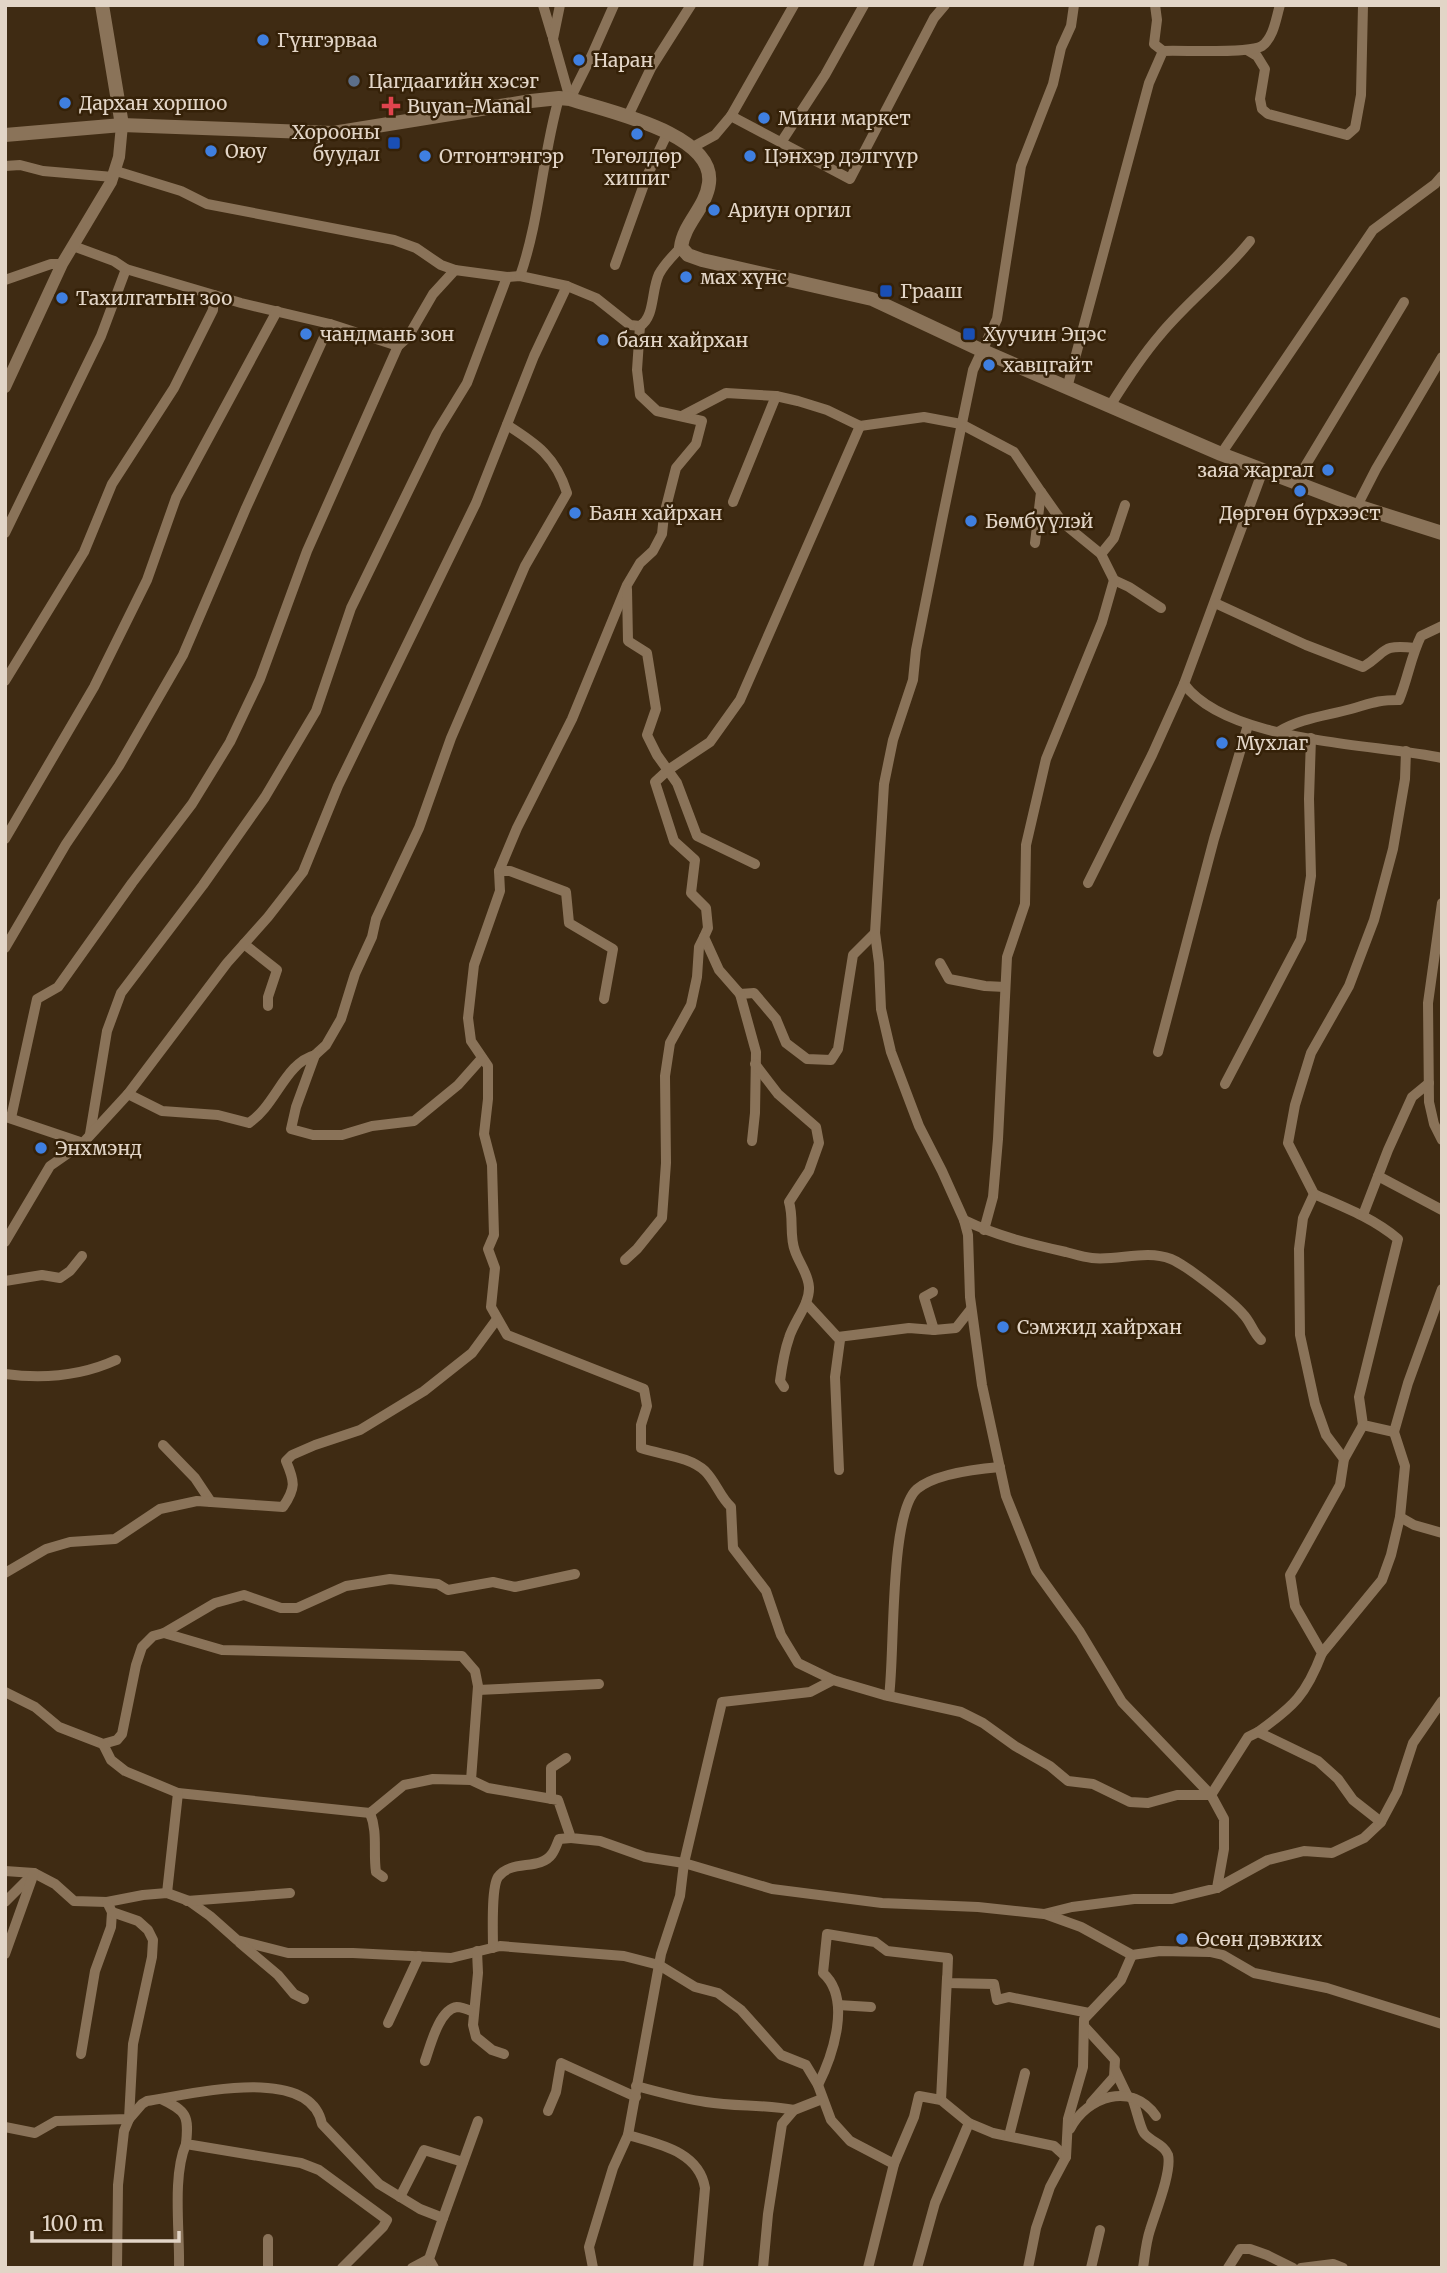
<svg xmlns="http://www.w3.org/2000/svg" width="1447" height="2273" font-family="Merriweather,serif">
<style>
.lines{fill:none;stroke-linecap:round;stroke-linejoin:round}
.minor{stroke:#8a7359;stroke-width:10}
.tertiary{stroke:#8a7359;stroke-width:12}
.secondary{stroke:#8a7359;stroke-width:14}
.shop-dot{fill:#3f7fe0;stroke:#352108;stroke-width:2.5}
.service-dot{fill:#5c6f8a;stroke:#352108;stroke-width:2.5}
.health-dot{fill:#e0444e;stroke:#352108;stroke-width:2.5}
.transit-dot{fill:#1a4fb4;stroke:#352108;stroke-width:2.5}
.labels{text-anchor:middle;stroke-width:5;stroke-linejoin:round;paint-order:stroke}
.poi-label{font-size:19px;fill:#e2d5c7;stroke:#352108;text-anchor:start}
</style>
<rect width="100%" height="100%" fill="#3f2b13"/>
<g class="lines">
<g class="minor">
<path d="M543,5l9,30"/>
<path d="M560,5l-7,34 17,60"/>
<path d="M1155,5l2,15 -3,24 9,7"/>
<path d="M1247,50l10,6 8,13 -5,30 2,10 6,5 79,21 8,-7 6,-33 2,-90"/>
<path d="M570,99l21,-42 23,-52"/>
<path d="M731,116l63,-111"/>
<path d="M627,118l24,-50 40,-63"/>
<path d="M782,141l43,-66 39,-70"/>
<path d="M693,147l22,-12 16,-19 119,63 84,-161 11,-13"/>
<path d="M5,166l15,-1 23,6 70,6"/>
<path d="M116,171l65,20 26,13 187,36 22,8 25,17 14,5"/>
<path d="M73,246l41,15 12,8 115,34 89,21 68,22 10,-9 25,-43 22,-24 52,7 13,-1 47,10 29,12 34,27 10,1c15,-9 11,-35 19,-52 6,-11 14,-18 22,-27"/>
<path d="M615,265l32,-89 21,-44"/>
<path d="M520,276c20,-57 22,-119 39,-178"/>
<path d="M5,280l46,-16h11"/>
<path d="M640,326l-3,44 3,25 17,16 45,10 -6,23 -20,24 -12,47 -2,19 -9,17 -13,12 -13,22 -55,134 -55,109 -18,43 1,20 -26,74 -6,53 3,23 17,25v33l-4,35 8,31 2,70 -6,14 7,19 -4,39 16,28 137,54 3,17 -6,19v23c20,7 48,8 64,23 11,11 15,26 26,36l2,41 33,43 15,44 17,28 35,17"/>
<path d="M1067,388l82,-305 14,-32c19,-1 87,3 99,-5 12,-9 14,-28 18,-41"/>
<path d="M1110,406c15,-24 31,-49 50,-71 28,-34 63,-60 90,-94"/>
<path d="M682,416l44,-23 50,3 22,5 29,9 33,16 64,-9 37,7 53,28 27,40 -6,51"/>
<path d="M860,426l-120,274 -30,42 -42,28 -13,12 19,59 21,19 -4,33 15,15 2,20 -4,9 15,33 21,24 14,-1 22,26 10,24 21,16 24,1 7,-11 15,-94 22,-22"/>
<path d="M1221,454l152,-224 62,-46 7,-8"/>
<path d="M1263,470l-79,214c44,59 188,59 258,74"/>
<path d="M1295,483l109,-181"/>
<path d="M1041,492l22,31 38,31 13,26 15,7 32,21"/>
<path d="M733,502l43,-106"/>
<path d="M1357,506l19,-37 66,-112"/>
<path d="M5,533l96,-197 25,-67"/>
<path d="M1101,554l13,-16 11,-33"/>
<path d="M627,589l1,52 19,12 9,56 -9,26 10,20 20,28 20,53 58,28"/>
<path d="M1215,603l91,42 57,22c25,-15 16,-23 52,-19"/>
<path d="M5,681l79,-129 28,-68 62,-96 39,-78 1,-15"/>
<path d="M1278,732c23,-14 48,-16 73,-23 21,-6 26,-9 48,-9 9,-22 12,-44 22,-64l21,-10"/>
<path d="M1406,751l-1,28 -12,70 -19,71 -25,66 -38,67 -16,52 -7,38 26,51c30,13 59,24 84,45l-39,158 4,28 31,7 14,-49 34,-94"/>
<path d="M5,839l89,-152 53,-107 29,-82 101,-187"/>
<path d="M499,871h11l56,21 3,31 44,26 -9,50"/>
<path d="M1088,883l64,-128 32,-71"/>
<path d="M1442,903l-14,100 1,99 5,22 8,16"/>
<path d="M244,944l33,26 -9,27v9"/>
<path d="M5,948l61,-104 53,-78 64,-111 63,-147 84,-184"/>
<path d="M940,963l9,16 36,7 20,1"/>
<path d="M740,994l16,58 -1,61 -3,28"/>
<path d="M1158,1052l56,-213 34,-114"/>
<path d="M315,1055l11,-10 15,-26 14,-45 17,-37 4,-18 43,-91 32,-90 74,-172 42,-73c-11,-36 -30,-49 -60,-68"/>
<path d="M755,1064l23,30 38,33 3,16 -10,28 -20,31c5,16 0,34 6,49 4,12 13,22 14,36 1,17 -15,34 -20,51 -5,14 -7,28 -9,43l4,6"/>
<path d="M1225,1084l76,-145 10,-63 -2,-77 2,-61"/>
<path d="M128,1094l34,17 56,4 31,8c27,-18 36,-60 66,-68l-19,52 -5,22 22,6h29l30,-9 42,-5 44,-36 24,-27"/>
<path d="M6,1117l77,26"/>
<path d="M11,1118l26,-119 21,-12 74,-104 60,-79 38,-62 30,-63 47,-128 91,-205"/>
<path d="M90,1134l17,-103 14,-38 82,-108 62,-88 51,-86 35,-103 86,-176 30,-49 40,-106"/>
<path d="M1378,1176l64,34"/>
<path d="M1314,1194l-11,24 -4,31 1,86 15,69 11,31 18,24"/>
<path d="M1363,1215l25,-65 24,-53 17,-14"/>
<path d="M964,1220c33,16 66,24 102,32 8,2 17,5 26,6 26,3 54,-9 79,1 15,6 61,42 72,55 8,8 10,19 18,26"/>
<path d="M984,1230l9,-33 5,-58 9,-182 18,-53 1,-59 20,-86 56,-137 12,-42"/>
<path d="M5,1242l45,-76 33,-23 45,-49 99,-131 41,-46 35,-45 35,-86 138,-283 58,-147 33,-70"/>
<path d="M625,1260l12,-11 25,-31 4,-55 -1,-87 5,-33 21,-38 6,-28 2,-30 5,-10"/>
<path d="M5,1281l37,-6 18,3 10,-7 12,-15"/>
<path d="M933,1292l-9,5 10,33 22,-2 15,-19"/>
<path d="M806,1303l34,37 -5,37 4,93"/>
<path d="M838,1337l71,-9 25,2"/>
<path d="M5,1374c38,5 76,2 111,-14"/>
<path d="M163,1445l32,33 16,24"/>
<path d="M1400,1517l14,8 28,8"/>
<path d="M5,1573l41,-24 24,-7 45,-3 45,-30 37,-8 86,6c13,-19 12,-25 3,-46l6,-6 23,-10 45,-15 64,-39 48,-38 25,-34"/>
<path d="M164,1633l51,-30 29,-8 37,13h16l49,-22 44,-7 48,5 10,6 45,-8 22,5 60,-13"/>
<path d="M1322,1653l60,-73 9,-25 9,-38 5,-51 -11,-34"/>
<path d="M478,1690l121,-6"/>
<path d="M5,1692l30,15 24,20 44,17 14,-4 5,-6 14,-69 6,-18 11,-11 11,-3 58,17 240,6 13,15 3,15 -7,94 17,8 70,12 13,38 29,3 45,16 39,6 88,26 110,14 96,4 66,7 28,-7 62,-8h38l45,-11 7,-39v-30l-13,-24 -89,-93 -42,-70 -44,-61 -30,-75 -24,-111 -12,-88 -2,-62 -4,-15 -22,-49 -23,-45 -28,-74 -10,-43 -2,-46 -4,-30 9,-149 9,-44 20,-60 3,-30 26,-130 31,-150 24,-51 24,-153 32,-82 8,-36 10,-22 3,-21"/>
<path d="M889,1696c6,-40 0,-183 28,-207 18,-15 59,-20 83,-22"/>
<path d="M1258,1732c36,-26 48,-37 64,-79l-27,-47 -5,-31 50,-90 4,-26 19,-34"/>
<path d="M103,1744l8,16 14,11 53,22 192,20 34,-28 29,-6 38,1"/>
<path d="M551,1799v-31l15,-10"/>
<path d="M370,1813c8,19 3,39 6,59l7,5"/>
<path d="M5,1871l29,2 21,11 19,17 33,1 36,-7 24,-2 22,8 21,15 27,24 51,13h65l98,5 49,-12 124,10 35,9 36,22 23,6 23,17 40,45 25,10 12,20 13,35 19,21 44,23 20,-47 5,-21 22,4 28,23 24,10 61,13 12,11"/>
<path d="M1217,1888l51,-28 36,-9 28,2 32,-15 17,-16 16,-30 16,-49 29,-42"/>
<path d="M167,1893l11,-100"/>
<path d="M187,1901l103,-8"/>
<path d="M5,1902l24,-24"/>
<path d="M1045,1914l36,13 51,28 28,-4 50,1 13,3 31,18 73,15 115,36"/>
<path d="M240,1943l38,32 16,19 10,5"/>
<path d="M493,1948c0,-15 -2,-60 5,-71 13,-18 42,-6 54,-23 3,-4 5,-10 7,-15l12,-1"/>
<path d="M477,1951l1,22 -5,52 3,12 16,13 12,4"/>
<path d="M5,1954l29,-81"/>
<path d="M838,2005l33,2"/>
<path d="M388,2023l31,-67"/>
<path d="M1084,2026l31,34 -1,17 -23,26"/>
<path d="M81,2054l14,-83 16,-44 1,-15"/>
<path d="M425,2061c5,-14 14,-52 32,-54 5,0 12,3 17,5"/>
<path d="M1115,2070l12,25"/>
<path d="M818,2085c15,-30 34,-86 5,-112l4,-39 48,8 12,9 61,7 -1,25 47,1 3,16 12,-3 80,16"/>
<path d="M636,2086c23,6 47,13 70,16 30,5 59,2 88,8"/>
<path d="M1132,2098c4,9 8,30 12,35 7,9 20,11 24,22 4,17 -13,58 -18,75 -4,12 -5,25 -7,38"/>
<path d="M161,2099c26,12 28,17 25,45l115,19 18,7 68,50 -4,7 -41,41"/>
<path d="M941,2100l6,-122"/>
<path d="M548,2111l8,-19 5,-29 75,34"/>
<path d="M5,2127l30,6 21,-12 73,-2 4,-75 19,-87 1,-17 -5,-10 -10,-9 -26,-9 -5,-10"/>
<path d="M1070,2129c17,-33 62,-48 86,-13"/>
<path d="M628,2135c30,9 71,16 77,53l-7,80"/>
<path d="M1009,2136l16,-63"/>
<path d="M400,2197l24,-47 39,12"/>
<path d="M443,2218l35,-97"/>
<path d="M268,2239v29"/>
<path d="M117,2268l1,-83 6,-54 5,-12 13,-15 5,-3c42,-6 163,-38 175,23l57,60 41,25 23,9 -14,41 5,9"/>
<path d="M179,2268c1,-36 -7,-92 7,-124"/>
<path d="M412,2268l17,-9"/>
<path d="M593,2268l-4,-21 24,-79 15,-33 33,-181 19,-58 4,-33 38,-161 88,-10 23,-12 51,15 77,17 22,11 32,23 35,20 18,15 25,3 37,18 18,1 29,-8h34l37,-58 10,-5 60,29 20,18 15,21 28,22"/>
<path d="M763,2268l5,-54 14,-90 12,-14 28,-11"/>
<path d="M868,2268l26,-104"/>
<path d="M917,2268l18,-65 34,-80"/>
<path d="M1028,2268l8,-40 14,-41 16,-30 2,-38 15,-52 1,-48 37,-39 11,-25"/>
<path d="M1091,2268l9,-38"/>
<path d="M1228,2268l12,-19h10l17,6 26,13"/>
<path d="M1301,2268l32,-4 10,4"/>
</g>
<path class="tertiary" d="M5,387l57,-123 49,-82 8,-25 3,-32"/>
<g class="secondary">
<path d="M102,5l20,120"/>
<path d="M5,135l117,-10 211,8 198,-32 28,-3 11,1c36,12 145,34 139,84 -3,25 -25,40 -28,64l7,8 14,5 170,39 111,52 238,103 136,52 85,27"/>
</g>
</g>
<g class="shop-dot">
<circle cx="263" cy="40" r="7"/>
<circle cx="579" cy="60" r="7"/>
<circle cx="65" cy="103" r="7"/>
<circle cx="764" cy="118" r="7"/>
<circle cx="637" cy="134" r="7"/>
<circle cx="211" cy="151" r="7"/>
<circle cx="425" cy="156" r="7"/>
<circle cx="750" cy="156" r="7"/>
<circle cx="714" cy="210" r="7"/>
<circle cx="686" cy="277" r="7"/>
<circle cx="62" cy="298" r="7"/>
<circle cx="306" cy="334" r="7"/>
<circle cx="603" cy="340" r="7"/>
<circle cx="989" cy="365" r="7"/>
<circle cx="1328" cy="470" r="7"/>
<circle cx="1300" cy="491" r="7"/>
<circle cx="575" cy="513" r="7"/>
<circle cx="971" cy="521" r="7"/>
<circle cx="1222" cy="743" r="7"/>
<circle cx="41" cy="1148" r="7"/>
<circle cx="1003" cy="1327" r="7"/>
<circle cx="1182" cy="1939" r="7"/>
</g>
<circle class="service-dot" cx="354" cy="81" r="7"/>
<path class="health-dot" d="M387.5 95.5h7v7h7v7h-7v7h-7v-7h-7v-7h7z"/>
<g class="transit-dot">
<rect x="387" y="136" width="14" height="14" rx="3.5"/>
<rect x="879" y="284" width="14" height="14" rx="3.5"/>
<rect x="962" y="327" width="14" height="14" rx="3.5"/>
</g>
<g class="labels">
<g class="poi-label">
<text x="277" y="47">Гүнгэрваа</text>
<text x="593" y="67">Наран</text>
<text x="368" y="88">Цагдаагийн хэсэг</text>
<text x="79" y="110">Дархан хоршоо</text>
<text x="407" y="113">Buyan-Manal</text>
<text x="778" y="125">Мини маркет</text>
<text x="380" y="139" text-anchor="end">Хорооны<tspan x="380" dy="22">буудал</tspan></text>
<text x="225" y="158">Оюу</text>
<text x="439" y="163">Отгонтэнгэр</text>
<text x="637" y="163" text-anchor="middle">Төгөлдөр<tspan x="637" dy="22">хишиг</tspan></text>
<text x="764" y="163">Цэнхэр дэлгүүр</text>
<text x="728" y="217">Ариун оргил</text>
<text x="700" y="284">мах хүнс</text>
<text x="900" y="298">Грааш</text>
<text x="76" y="305">Тахилгатын зоо</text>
<text x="320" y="341">чандмань зон</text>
<text x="983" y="341">Хуучин Эцэс</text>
<text x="617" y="347">баян хайрхан</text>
<text x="1003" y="372">хавцгайт</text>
<text x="1314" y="477" text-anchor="end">заяа жаргал</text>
<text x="589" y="520">Баян хайрхан</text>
<text x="1300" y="520" text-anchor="middle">Дөргөн бүрхээст</text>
<text x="985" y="528">Бөмбүүлэй</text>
<text x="1236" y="750">Мухлаг</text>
<text x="55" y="1155">Энхмэнд</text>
<text x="1017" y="1334">Сэмжид хайрхан</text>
<text x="1196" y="1946">Өсөн дэвжих</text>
</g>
</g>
<rect width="1447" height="2273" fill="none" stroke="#e2d5c7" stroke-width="14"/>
<path d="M32 2231v10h147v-10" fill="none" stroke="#e2d5c7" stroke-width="3.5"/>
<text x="42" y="2231" font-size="21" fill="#e2d5c7" stroke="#352108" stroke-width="5" paint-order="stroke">100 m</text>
</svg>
